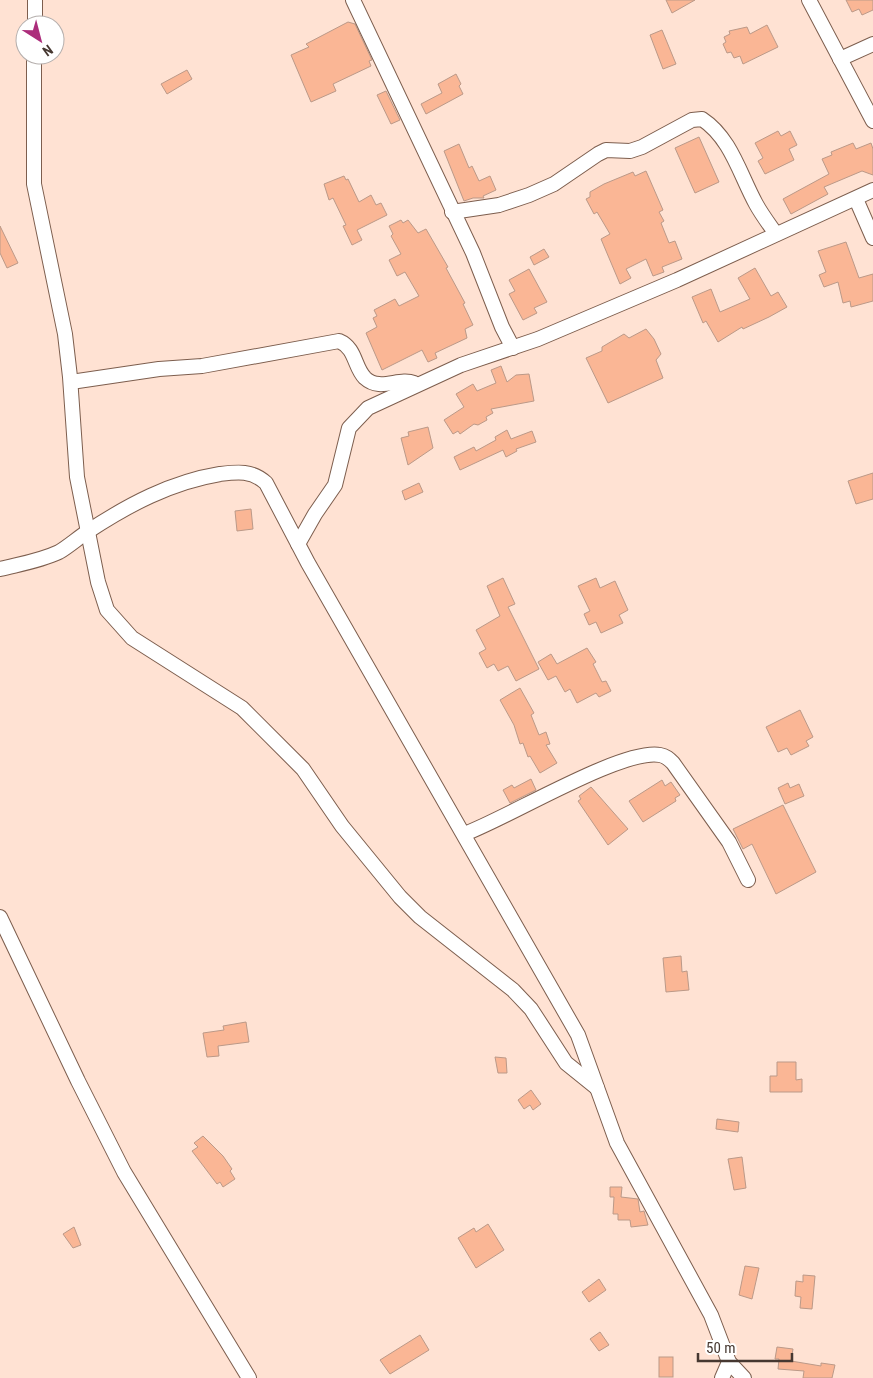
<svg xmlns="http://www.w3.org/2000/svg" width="873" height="1378" font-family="'Roboto Condensed',sans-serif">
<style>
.building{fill:#fab695;stroke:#b98}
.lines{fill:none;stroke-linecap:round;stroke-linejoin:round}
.minor-casing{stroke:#7d5e4e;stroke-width:16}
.minor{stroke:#fff;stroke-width:14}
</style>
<rect width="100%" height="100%" fill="#ffe2d3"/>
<g class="building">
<path d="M666,0h29l-23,13z"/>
<path d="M846,0h27v10l-11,5 -3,-6 -7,3z"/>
<path d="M348,22l7,2 17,36 -3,1 2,5 -38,18 3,7 -25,11 -20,-47 18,-8 -3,-3z"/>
<path d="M767,25l11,22 -35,17 -3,-8 -6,2 -3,-6 -4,1 -4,-9 3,-2 -2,-5 6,-3 -1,-3 18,-4 3,7z"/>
<path d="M662,30l14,34 -13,5 -13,-34z"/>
<path d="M187,70l5,9 -25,15 -6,-10z"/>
<path d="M456,74l5,10 -2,2 4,8 -37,20 -5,-10 21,-11 -4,-9z"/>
<path d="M386,91l14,29 -9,4 -14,-29z"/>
<path d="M778,131l3,5 9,-5 7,14 -8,4 5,11 -29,14 -7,-13 5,-3 -8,-15z"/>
<path d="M699,137l20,45 -24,11 -20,-45z"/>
<path d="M853,143l3,6 15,-6 2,6v26l-11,-4 -38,16 4,7 -37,20 -8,-15 46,-25 -7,-15 10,-4 -1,-3z"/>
<path d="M459,144l10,24 3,-2 7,15 11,-5 6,14 -13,6 1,2h-11l-9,3 -20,-50z"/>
<path d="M646,171l17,39 -4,2 5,9 -3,2 8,20 6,-2 7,18 -20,8 2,5 -11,4 -7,-17 -20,10 5,9 -11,6 -19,-45 9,-5 -13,-22 -3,2 -8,-15 4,-2v-5l14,-8 29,-12 2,4z"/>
<path d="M344,176l2,4 2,-1 11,23 12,-7 5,10 5,-2 6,12 -30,15 5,10 -10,5 -9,-19 3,-1 -13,-27 -4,2 -5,-16z"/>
<path d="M401,220l2,3 5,-3 10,13 8,-4 22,38 -2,1 19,35 -2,1 10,21 -8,4 2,9 -32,15 2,5 -9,4 -6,-12 -40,20 -16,-37 11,-6 -4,-9 4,-2 -3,-6 21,-11 4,7 20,-10 -14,-24 -8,4 -8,-16 12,-6 -10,-18 2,-2 -4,-8z"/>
<path d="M0,226l18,37 -11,5 -7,-15z"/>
<path d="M846,242l13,36 14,-4v27l-22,6 -1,-6 -7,2 -5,-21 -14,5 -5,-12 7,-3 -8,-21z"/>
<path d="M544,249l5,8 -15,8 -4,-8z"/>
<path d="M755,268l16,28 7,-4 9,15 -18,10 -26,12 -1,-2 -24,15 -12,-21 -3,2 -11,-26 19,-8 9,23 30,-13 -12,-21z"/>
<path d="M529,269l18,33 -13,6 3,5 -14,7 -14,-26 6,-3 -6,-11z"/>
<path d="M646,329l8,10 7,15 -5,6 7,18 -55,25 -22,-45 16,-7v-4l22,-13 5,4z"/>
<path d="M501,366l6,16 9,-7 13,-1 5,27 -43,8 2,4 -7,4 1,3 -9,5 -4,-1 -14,10 -2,-3 -5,3 -9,-14 20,-13 -8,-13 17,-10 4,7 19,-8 -5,-13z"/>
<path d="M428,427l5,21 -25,17 -7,-27 8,-2 -1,-4z"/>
<path d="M507,430l4,9 21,-8 4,11 -20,7 1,2 -11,6 -3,-7 -43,20 -6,-13 20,-10 2,4 20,-11 -1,-3z"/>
<path d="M873,473v26l-17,5 -8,-23z"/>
<path d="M419,483l4,9 -18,8 -3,-9z"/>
<path d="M251,509l2,20 -16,2 -2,-20z"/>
<path d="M503,578l12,26 -7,3 31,62 -23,12 -8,-15 -10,5 -4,-7 -7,4 -8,-15 7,-4 -10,-19 24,-14 -13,-30z"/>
<path d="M596,578l4,10 15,-7 13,29 -9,5 4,8 -22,10 -5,-11 -7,3 -5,-11 6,-3 -12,-25z"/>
<path d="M587,648l9,14 -3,2 9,18 4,-1 5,10 -12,6 -3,-4 -19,10 -7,-14 -5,3 -9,-16 -8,4 -10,-18 13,-8 6,10z"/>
<path d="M520,688l14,25 -3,2 8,20 7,-3 4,12 -4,1 11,18 -17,10 -10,-17 -2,1 -5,-14 -3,1 -6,-19 -14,-25z"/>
<path d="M800,710l13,27 -7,4 3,5 -18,9 -4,-7 -9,4 -12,-25z"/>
<path d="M531,779l5,11 -26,13 -7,-13 9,-5 2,3z"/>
<path d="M662,780l3,6 6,-4 9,13 -5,3 1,3 -33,21 -14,-21z"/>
<path d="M788,783l2,5 9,-4 5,12 -19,8 -7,-16z"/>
<path d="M591,787l37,42 -20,16 -30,-44 3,-2 -2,-3z"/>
<path d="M783,805l33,67 -40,22 -24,-50 -9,5 -10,-20z"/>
<path d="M681,956l1,16 5,-1 2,19 -23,2 -3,-34z"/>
<path d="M246,1022l3,20 -31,4 1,10 -12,1 -4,-24 21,-3 -1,-4z"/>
<path d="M495,1057l11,1 1,15h-9z"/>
<path d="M777,1062h19v18l6,-1v13h-32v-16h7z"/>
<path d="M531,1090l10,14 -8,6 -3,-5 -6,4 -6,-9z"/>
<path d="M717,1119l22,3 -1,10 -22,-3z"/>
<path d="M203,1136l20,20 9,13 -2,2 5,8 -12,8 -3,-5 -3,2 -25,-33 6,-4 -4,-4z"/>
<path d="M742,1157l4,31 -12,2 -6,-31z"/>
<path d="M610,1187h12l-1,10 17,2 2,13 4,-1 4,14 -17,2 -1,-7h-12v-6h-5l1,-17h-4z"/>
<path d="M488,1224l16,26 -28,18 -18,-30 16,-10 2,4z"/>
<path d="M74,1227l7,18 -8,3 -10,-14z"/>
<path d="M745,1266l14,2 -7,31 -13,-4z"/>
<path d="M803,1275l12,1 -3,33 -12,-1 1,-11 -6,-1 1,-15 7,1z"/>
<path d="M599,1279l7,11 -17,12 -7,-10z"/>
<path d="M600,1332l9,13 -10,6 -9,-12z"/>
<path d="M420,1335l9,15 -39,24 -10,-14z"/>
<path d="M777,1347l16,2 -2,12 30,5v-3l14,2 -3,13h-29l1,-7 -26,-2 1,-10h-4z"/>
<rect x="659" y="1357" width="14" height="20"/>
</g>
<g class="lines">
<defs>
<g id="minor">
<path d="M35,0v25"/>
<path d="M353,0l120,253 29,74 11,21"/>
<path d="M809,0l64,121"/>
<path d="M34,55v129l31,150 5,43 7,100 21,105 9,28 25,28 110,70 61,61 39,57 58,71 20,20 93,73 18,19 35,54 31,25"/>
<path d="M840,59l33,-15"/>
<path d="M856,199l17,39"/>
<path d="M452,212l47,-7 30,-10 25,-11 44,-30 8,-4 24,1 12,-4 50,-27 10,-1c29,19 38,56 54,85 6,11 13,20 20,30"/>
<path d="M71,382l88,-13 43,-3 137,-25c17,7 15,26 26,37 15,14 34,-1 49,5"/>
<path d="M298,544l17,-30 20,-29 14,-57 19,-20 93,-43 77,-26 139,-59 196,-90"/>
<path d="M0,569c20,-5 40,-8 59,-17 10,-6 19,-14 28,-20 41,-27 84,-50 133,-58 17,-2 32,-4 46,9l42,80 270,472 39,108 94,172 18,47 15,16"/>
<path d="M464,834c42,-15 158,-86 196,-79 6,1 9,4 13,8l56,79 19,38"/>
<path d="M0,917l78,164 46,91 125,206"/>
<path d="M722,1378l7,-16"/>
</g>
</defs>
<use href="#minor" class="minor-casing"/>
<use href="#minor" class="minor"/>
</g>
<g transform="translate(40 40) rotate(144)"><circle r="24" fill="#ffffff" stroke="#b5afad"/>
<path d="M0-4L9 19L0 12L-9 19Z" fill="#ac2d7b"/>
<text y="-8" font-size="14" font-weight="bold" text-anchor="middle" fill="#463831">N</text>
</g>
<path d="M698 1353v8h94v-8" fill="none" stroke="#463831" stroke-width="2.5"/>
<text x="706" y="1353" font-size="15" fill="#463831" stroke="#ffffff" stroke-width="4" paint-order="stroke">50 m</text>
</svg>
